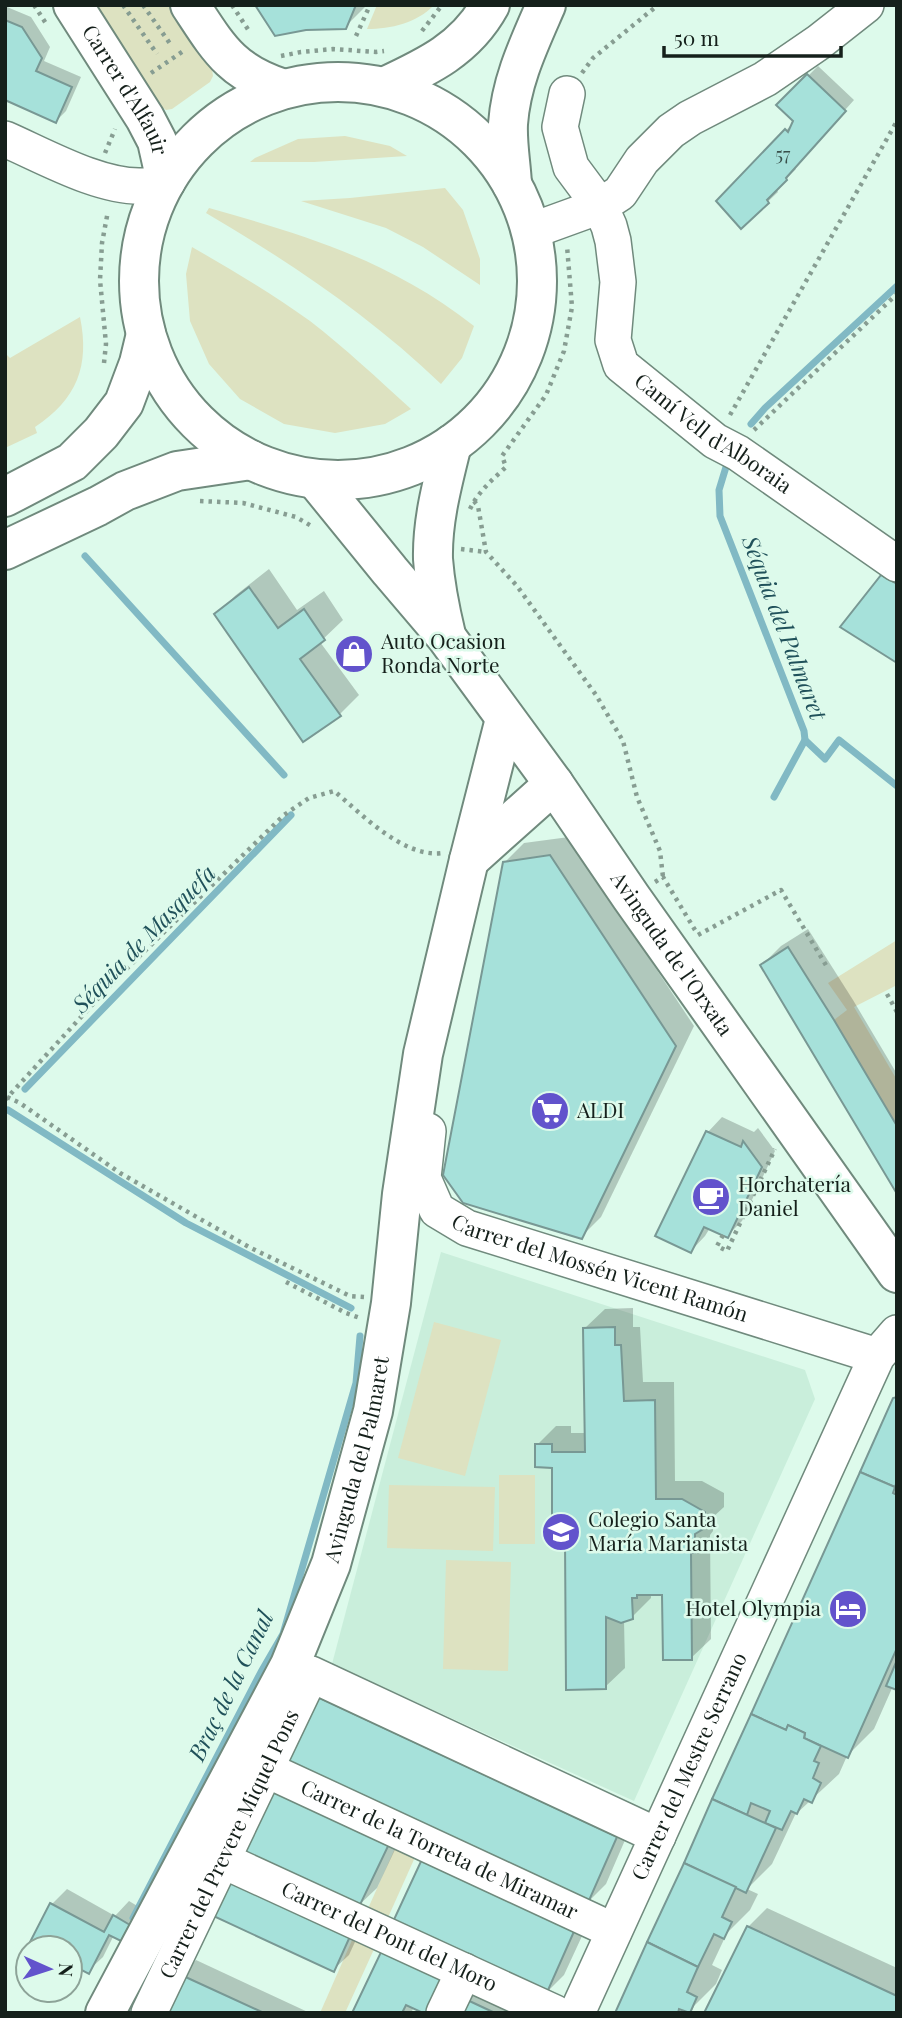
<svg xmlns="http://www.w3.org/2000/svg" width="902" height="2018" font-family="'Playfair Display',serif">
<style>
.built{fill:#c9eedb}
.green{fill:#dde2c1}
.shadow{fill:#0003}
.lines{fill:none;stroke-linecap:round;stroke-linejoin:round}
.stream{stroke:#81b9c4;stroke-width:7}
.building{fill:#a6e1da;stroke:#789894;stroke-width:2}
.minor-casing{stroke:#708a7d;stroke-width:38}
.major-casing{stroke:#708a7d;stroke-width:42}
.path{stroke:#879d92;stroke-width:4.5;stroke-dasharray:3.5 5;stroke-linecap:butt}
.minor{stroke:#fff;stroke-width:35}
.major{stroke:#fff;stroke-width:38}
.labels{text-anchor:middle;stroke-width:5;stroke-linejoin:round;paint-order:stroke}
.number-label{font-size:18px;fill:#39504b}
.street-label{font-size:21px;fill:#15201b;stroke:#ddfaeb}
.poi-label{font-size:21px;fill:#15201b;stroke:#ddfaeb;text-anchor:start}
.water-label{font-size:23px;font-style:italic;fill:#20515a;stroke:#ddfaeb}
</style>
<rect width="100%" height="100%" fill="#ddfaeb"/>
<path class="built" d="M441,1252l364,118 10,29 -181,402 -302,-137z"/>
<g class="green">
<path d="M95,5h75l42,64 1,7 -3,6 -38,27 -6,1 -4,-3z"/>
<path d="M377,5h57c-17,18 -43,24 -67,24z"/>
<path d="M345,136l45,10 17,10 -93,6h-64l5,-4 43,-19z"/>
<path d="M445,188l18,22 17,49v26l-57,-38 -37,-19 -85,-27 49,-3z"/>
<path d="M209,208c99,28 182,53 265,118l-12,32 -21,26c-71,-68 -151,-122 -235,-171z"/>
<path d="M192,247c40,23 81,47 118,74 35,27 68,58 101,88l-26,15 -50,9 -51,-9 -44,-25 -31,-35 -19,-43 -4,-47z"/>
<path d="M80,317c10,49 -3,82 -45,110l2,6 -32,15v-95l5,5z"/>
<path d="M897,940v45l-43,22 43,73v46l-63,-106 13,-10 -19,-27z"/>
<path d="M434,1322l67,18 -36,136 -67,-18z"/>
<rect x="499" y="1475" width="36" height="69"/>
<path d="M389,1485l106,2 -2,64 -106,-3z"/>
<path d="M446,1560l65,2 -3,109 -65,-2z"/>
<path d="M396,1846l20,9 -30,67 -20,-9z"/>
<path d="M353,1938l22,9 -30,66h-25z"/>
</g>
<g class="shadow">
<path d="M257,5h110l-22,22z"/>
<path d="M7,7l24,10 19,30 -6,14 37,16 -15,34 -10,10 -51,-23v-89z"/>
<path d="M818,66l36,34 -60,67 2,2 -20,20 2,3 -37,35 -22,-26 76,-80 -16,-16z"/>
<path d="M269,569l28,41 27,-19 19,29 -23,22 39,53 -19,19 -124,-100 20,-19z"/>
<path d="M569,837l125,189 -93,191 -20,20 -77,-374 20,-20z"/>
<path d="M808,929l45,71 44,74v116l-135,-225 19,-19z"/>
<path d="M722,1117l32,15 4,-4 17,23 -33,70 -15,15 -17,-8 -5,8 -14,15 17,-119z"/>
<path d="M633,1308v19h7l3,55h31l1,99h27l22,12v14l-11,10v14l-3,4 1,104 -20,19 -27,-65h-13v5l-19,19 -8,3 1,48 -20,19 -38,-149 -13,-72 -17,-21 19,-19h15v7h15l-1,-105 20,-19z"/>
<path d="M897,1397v291l-4,-2 -19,43 -27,27 -8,18 -44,41 -23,49 -25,25 11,5 -8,16 -23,23 -15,32 10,5 -6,14 -22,22 -3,7h-74z"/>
<path d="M336,1677l299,140 -29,67 -20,20 9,4 -31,67 -19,19 -77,-35 -54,48 -3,6h-57l70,-155 -16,-36 -31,66 -20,19 -40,-210z"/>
<path d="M67,1889l48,27 14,-15 15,9 -8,14 -15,15 -7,-4 -11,22 -15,14 -18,-9v-14h-25l-13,-7 20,-37z"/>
<path d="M767,1908l130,60v45l-149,-86z"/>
<path d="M210,1912l156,6 -17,37 -15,14z"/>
<path d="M196,1960l114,53h-144l15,-38z"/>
<path d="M484,1980l69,33h-94l6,-14z"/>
</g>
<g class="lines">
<g class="stream">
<path d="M751,424l14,-16 132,-122"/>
<path d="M726,467l-7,23 1,26 84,215 1,9 -31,57"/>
<path d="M85,556l199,219"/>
<path d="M805,740l20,19 14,-19 58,46"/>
<path d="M25,1089l266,-274"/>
<path d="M8,1110l178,113 165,85"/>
<path d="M133,1918l128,-246 22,-38 73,-251 4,-47"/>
</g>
</g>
<g class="building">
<path d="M255,5h101l-10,24 -40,1 -31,6z"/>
<path d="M5,20l17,7 20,31 -6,13 36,16 -16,36 -51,-23z"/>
<path d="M807,74l39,37 -60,67 1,2 -20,20 2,3 -28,26 -25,-28 69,-72 3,3 5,-11 -17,-16z"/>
<path d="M881,575l16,9v79l-57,-36z"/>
<path d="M249,587l29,41 26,-19 21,31 -25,19 41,57 -38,26 -89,-128z"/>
<path d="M550,855l126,191 -94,193 -119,-36 -20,-28 60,-313z"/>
<path d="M788,947l46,73 63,106v68l-137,-229z"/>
<path d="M706,1131l35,16 2,-6 19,26 -34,71 -24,-11 -13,26 -36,-17z"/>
<path d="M615,1327v18h6l3,56 31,-1 1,99h26l23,13v16l-10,6v19h-4l1,107h-29l-1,-65h-25v3h-5l1,21 -12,4 -15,-6v72l-40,1 -1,-150 -13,-1v-71l-17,-1v-23h17v8h33l-2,-124z"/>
<path d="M897,1397v84l-2,6 -35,-15 33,-74z"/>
<path d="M860,1472l35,15 -2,6 4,2v153l-49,110 -44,-20 1,-5 -17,-8 -2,5 -35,-16z"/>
<path d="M897,1660v30l-11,-4z"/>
<path d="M315,1696l302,141 -30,68 -305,-138z"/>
<path d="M751,1714l35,16 2,-5 17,8 -1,5 17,8 -7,15 5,2 -6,15 8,5 -9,20 -8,-4 -7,15 -6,-3 -9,19 -17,-7 5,-12 -19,-8 -4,12 -35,-16z"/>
<path d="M270,1790l120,52 -32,67 -119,-57z"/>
<path d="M712,1799l64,29 -30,65 -62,-30z"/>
<path d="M423,1857l153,70 -31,70 -154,-71z"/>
<path d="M684,1863l52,24 -14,30 10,5 -8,17 -10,-5 -16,33 -51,-25z"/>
<path d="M225,1874l127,58 -18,40 -127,-59z"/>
<path d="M50,1903l54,29 9,-17 17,10 -9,16 -12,-6 -20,39 -19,-10v-16h-29l-11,-6z"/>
<path d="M747,1926l150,70v17h-193z"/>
<path d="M647,1942l51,25 -11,25 10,5 -7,16 -11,-4 -1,4h-63z"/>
<path d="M382,1950l67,31 -15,32h-11l-17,-8 -4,8h-50z"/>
<path d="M179,1974l85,39h-102z"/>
<path d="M463,1998l32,15h-38z"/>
</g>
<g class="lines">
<defs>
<g id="minor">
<path id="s1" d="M567,94l-7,33 11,40 29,39 9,20 4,15 5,41 -5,58 8,25 94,76 23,12 159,111"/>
<path d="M5,139c39,17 95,49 138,47 7,0 15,-2 22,-4"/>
<path d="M531,231l69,-25 20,-13 22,-33 29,-29 19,-13 75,-39 54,-37 47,-37"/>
<path id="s2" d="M428,1131l-5,47 14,32 30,18 410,128"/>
<path id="s3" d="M265,1769l349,162"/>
<path id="s4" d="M222,1860l333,153"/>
<path id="s5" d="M149,2013l162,-339 347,162"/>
<path d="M444,2013l20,-42"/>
<path id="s6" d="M577,2013l300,-657 20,-23"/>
</g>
<g id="major">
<path id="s7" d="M73,5l72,113 12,23 9,40"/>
<path d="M190,5c29,44 41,67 94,84"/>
<circle cx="338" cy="281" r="199"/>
<path d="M384,87c43,-20 82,-38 106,-82"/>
<path d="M512,184c-1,-20 -5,-41 -4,-60 3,-43 21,-80 38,-119"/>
<path id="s8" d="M316,480l74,91 57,67 107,146 77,113 266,376"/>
<path d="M5,497l67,-35 29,-29 23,-30 15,-40 7,-29"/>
<path d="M5,550l93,-44 27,-15 52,-20 74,-11"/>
<path d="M446,635c-6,-25 -11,-50 -13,-76 -1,-39 10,-78 19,-115"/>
<path d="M469,860l85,-76"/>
<path id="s9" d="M105,2013l185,-348 41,-101 42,-153 18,-108 11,-109 21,-140 46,-194 36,-141"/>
</g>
</defs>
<use href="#minor" class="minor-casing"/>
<use href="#major" class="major-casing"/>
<g class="path">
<path d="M34,5l13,20"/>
<path d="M123,5l34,49"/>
<path d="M143,5l28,40"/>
<path d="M232,5l17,26"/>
<path d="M422,31l20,-26"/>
<path d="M356,36l14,-31"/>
<path d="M281,56l20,-4 32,-3 43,3 8,-1"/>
<path d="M151,73l34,-23"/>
<path d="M582,73l11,-15 65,-53"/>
<path d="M105,153l10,-24"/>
<path d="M104,363l2,-19 -6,-64 2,-37 6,-32"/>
<path d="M730,415l167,-294"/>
<path d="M754,430l143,-136"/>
<path d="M200,501l43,2 53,14 17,10"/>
<path d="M474,501l4,5 8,46 31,34 79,109 27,46 14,56 23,54 3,26"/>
<path d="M470,509c8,-17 22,-29 36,-42l-4,-11 44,-61 18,-44 8,-44 -5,-61"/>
<path d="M461,549l25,3"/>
<path d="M655,882l8,-5 32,53"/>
<path d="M698,935l83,-45 46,77"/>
<path d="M887,994l10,18"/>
<path d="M7,1097l13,6 100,70 129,74 101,49 14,1"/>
<path d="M5,1100l109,-119 170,-166 25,-17 25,-7c28,23 69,67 108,62"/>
<path d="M723,1235l-6,11 10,5 48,-102"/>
<path d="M286,1282l60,31 14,5"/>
</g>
<use href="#minor" class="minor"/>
<use href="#major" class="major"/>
</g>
<defs>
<symbol id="shop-disc" viewBox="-11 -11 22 22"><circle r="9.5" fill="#6253cc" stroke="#ddfaeb"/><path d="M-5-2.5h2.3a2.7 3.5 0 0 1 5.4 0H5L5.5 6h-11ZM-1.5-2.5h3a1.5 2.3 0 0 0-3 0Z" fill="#fff"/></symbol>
<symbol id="supermarket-disc" viewBox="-11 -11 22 22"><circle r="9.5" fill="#6253cc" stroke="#ddfaeb"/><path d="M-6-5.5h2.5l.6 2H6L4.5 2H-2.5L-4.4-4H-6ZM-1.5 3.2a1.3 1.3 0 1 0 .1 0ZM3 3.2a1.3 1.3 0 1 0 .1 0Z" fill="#fff"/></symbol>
<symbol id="cafe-disc" viewBox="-11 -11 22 22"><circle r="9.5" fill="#6253cc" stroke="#ddfaeb"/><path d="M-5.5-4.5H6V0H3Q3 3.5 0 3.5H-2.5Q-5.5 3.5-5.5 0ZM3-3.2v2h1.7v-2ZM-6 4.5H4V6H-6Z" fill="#fff"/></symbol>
<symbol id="school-disc" viewBox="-11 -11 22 22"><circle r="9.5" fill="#6253cc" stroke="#ddfaeb"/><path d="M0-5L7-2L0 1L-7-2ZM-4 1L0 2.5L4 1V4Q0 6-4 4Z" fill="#fff"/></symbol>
<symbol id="hotel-disc" viewBox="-11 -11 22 22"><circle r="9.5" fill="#6253cc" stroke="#ddfaeb"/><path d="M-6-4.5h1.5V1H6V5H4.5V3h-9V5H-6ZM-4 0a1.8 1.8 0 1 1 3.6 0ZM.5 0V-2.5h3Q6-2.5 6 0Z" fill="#fff"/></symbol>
</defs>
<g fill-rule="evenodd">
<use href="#shop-disc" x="332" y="632" width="44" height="44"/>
<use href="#supermarket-disc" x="528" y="1089" width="44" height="44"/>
<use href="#cafe-disc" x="689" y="1175" width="44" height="44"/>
<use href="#school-disc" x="539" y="1510" width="44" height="44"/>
<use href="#hotel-disc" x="826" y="1587" width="44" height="44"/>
</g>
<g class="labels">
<g class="number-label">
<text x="783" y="161">57</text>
</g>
<g class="street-label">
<text dy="7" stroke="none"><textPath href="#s7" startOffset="100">Carrer d'Alfauir</textPath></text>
<text dy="7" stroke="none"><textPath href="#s1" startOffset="402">Camí Vell d'Alboraia</textPath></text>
<text dy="7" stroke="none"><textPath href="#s8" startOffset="593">Avinguda de l'Orxata</textPath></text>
<text dy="7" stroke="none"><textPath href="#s2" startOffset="256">Carrer del Mossén Vicent Ramón</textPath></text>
<text dy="7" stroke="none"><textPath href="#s9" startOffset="611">Avinguda del Palmaret</textPath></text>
<text dy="7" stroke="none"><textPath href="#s6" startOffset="271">Carrer del Mestre Serrano</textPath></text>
<text dy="7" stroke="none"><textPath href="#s5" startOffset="187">Carrer del Prevere Miquel Pons</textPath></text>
<text dy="7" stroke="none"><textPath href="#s3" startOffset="192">Carrer de la Torreta de Miramar</textPath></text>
<text dy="7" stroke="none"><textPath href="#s4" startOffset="184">Carrer del Pont del Moro</textPath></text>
</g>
<g class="poi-label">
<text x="381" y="649">Auto Ocasion<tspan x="381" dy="24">Ronda Norte</tspan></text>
<text x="577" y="1118">ALDI</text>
<text x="738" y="1192">Horchatería<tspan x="738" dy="24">Daniel</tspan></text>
<text x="588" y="1527">Colegio Santa<tspan x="588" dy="24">María Marianista</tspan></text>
<text x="821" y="1616" text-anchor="end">Hotel Olympia</text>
</g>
<g class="water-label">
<text transform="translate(784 628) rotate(69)" y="8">Séquia del Palmaret</text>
<text transform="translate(144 939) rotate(-46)" y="8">Séquia de Masquefa</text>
<text transform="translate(231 1686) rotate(-64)" y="8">Braç de la Canal</text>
</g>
</g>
<rect width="902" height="2018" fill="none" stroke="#15201b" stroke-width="14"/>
<g transform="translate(49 1969) rotate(93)"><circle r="33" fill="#ddfaeb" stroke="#8da398" stroke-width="2"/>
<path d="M0-5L12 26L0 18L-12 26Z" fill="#6253cc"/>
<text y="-10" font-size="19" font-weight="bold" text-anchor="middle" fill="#15201b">N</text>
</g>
<path d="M664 46v10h177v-10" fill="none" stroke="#15201b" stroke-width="3.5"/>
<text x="674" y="46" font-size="21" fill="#15201b" stroke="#ddfaeb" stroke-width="5" paint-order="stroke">50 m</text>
</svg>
